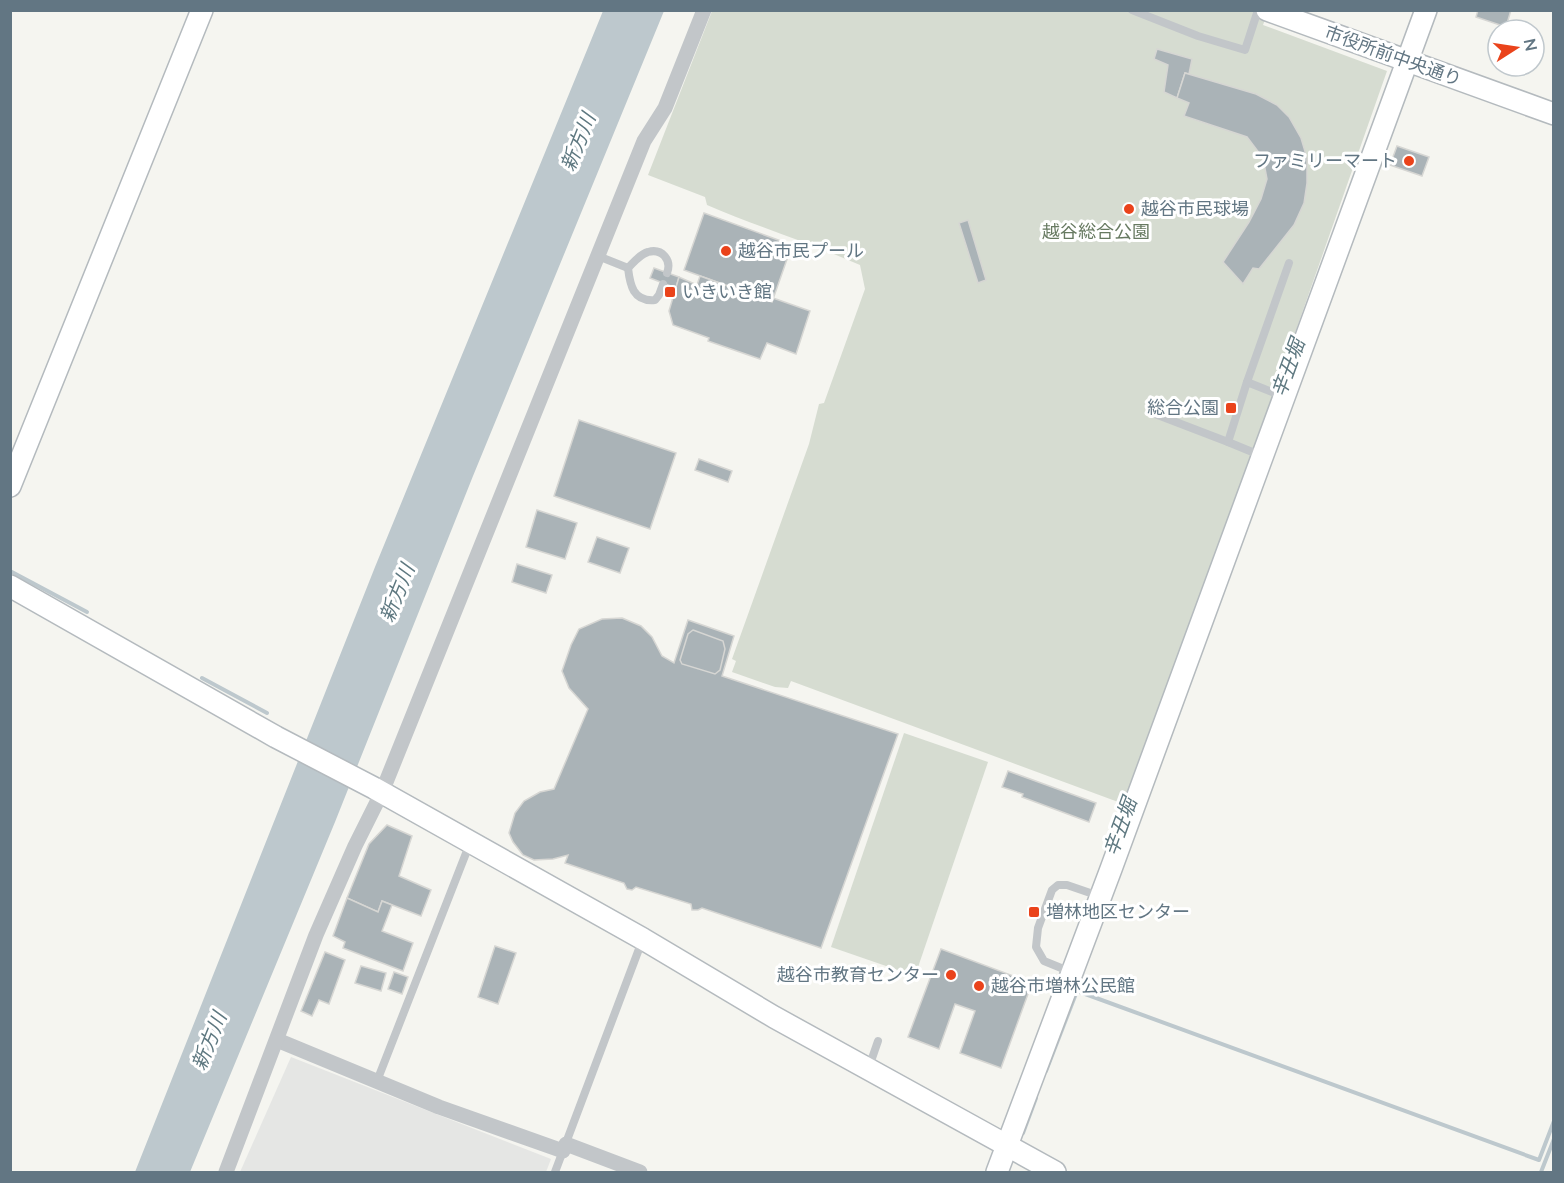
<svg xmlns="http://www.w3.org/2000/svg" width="1564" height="1183" font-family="Lato,'Noto Sans JP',sans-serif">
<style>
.built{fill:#e5e6e4}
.green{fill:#d6dcd1}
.water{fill:#bdc8cd}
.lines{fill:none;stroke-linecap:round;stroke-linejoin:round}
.stream{stroke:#bdc8cd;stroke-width:4}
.building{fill:#aab3b7;stroke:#d6d6d3;stroke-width:1.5}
.secondary-casing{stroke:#b4babe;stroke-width:24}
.lane{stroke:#c2c6c9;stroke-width:8}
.street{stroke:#c2c6c9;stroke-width:15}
.secondary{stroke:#fff;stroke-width:21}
.poi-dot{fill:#ea431b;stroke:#fff;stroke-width:2}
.labels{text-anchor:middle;stroke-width:6;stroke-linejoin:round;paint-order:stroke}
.street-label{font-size:18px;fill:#627683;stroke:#fff}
.poi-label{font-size:18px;fill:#627683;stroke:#fff;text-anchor:start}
.park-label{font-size:18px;fill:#677a61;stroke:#fff}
.water-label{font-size:20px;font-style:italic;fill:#5e7880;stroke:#fff}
</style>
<rect width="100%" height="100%" fill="#f5f5f0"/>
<path class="built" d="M291,1057l260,102 -5,13h-306z"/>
<g class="green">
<path d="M712,11h556l-5,14 124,46 -258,735 -338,-125 -3,7 -13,-1 -43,-15 4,-11 -4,-2 77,-215 10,-40 5,-1 41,-114 -5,-24c-50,-22 -102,-38 -153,-60l-2,-8 -57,-22z"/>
<path d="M904,733l84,29 -73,214 -84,-29z"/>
</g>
<path class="water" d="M603,11h61l-191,465 -138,346 -145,350h-55l240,-605z"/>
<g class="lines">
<g class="stream">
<path d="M10,571l77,41"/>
<path d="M202,678l65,35"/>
<path d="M1046,1071l31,-80 462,169 15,-39"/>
<path d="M1023,1133l13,-35"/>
<path d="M1541,1172l13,-33"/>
</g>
</g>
<g class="building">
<path d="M1478,10h33l-5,17 -30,-10z"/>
<path d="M1157,49l35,10 -3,15 -4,-1 -8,25 -13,-6 4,-27 -14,-6z"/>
<path d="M1185,73l71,21 21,11 12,12 12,21 6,20v25l-3,20 -10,22 -35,44 -6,-1 -10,16 -20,-22 26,-40 12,-23 6,-20 -4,-21 -16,-21 -63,-21 5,-13 -12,-5z"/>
<path d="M1397,146l32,11 -7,19 -32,-11z"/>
<path d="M704,213l88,32 -20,57 -88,-32z"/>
<path d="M968,220l18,60 -8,3 -19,-60z"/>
<path d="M654,268l25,9 -3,11 -26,-10z"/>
<path d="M700,276l72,26 1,-4 37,13 -14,43 -29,-11 -7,16 -52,-18 1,-3 -36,-13 -4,-14 10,-34 18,8z"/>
<path d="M579,420l97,33 -26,76 -96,-33z"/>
<path d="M699,459l33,12 -4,11 -33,-12z"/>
<path d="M537,510l40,13 -12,36 -39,-12z"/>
<path d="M597,537l32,11 -9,25 -32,-11z"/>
<path d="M517,564l35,11 -6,18 -34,-11z"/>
<path d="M622,618l19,8 11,11 10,19 12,7 14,-43 46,16 -12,40 176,58 -77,214 -119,-40 -4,2h-6l-1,-6 -55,-17 -4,3 -5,-1 -3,-6 -59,-20 3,-8 -15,4 -19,1 -11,-5 -10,-13 -4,-9 6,-20 9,-12 16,-9 14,-3 34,-80 -19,-21 -7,-17 9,-26 8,-16 23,-10z"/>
<path d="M693,630l30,11 2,8 -5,21 -5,4 -33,-10 -2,-4 8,-26z"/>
<path d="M1008,771l88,32 -7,19 -67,-25 1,-3 -21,-7z"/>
<path d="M387,825l25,11 -13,40 32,14 -10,26 -39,-15 -4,11 -31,-14 22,-54z"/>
<path d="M347,898l31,14 4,-11 10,4 -10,26 31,12 -10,28 -60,-23 2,-6 -12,-6z"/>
<path d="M495,946l21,7 -18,51 -20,-7z"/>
<path d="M941,949l91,34 -31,85 -41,-15 15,-42 -20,-7 -16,45 -31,-12z"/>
<path d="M325,952l20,8 -16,44 -10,-4 -7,16 -11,-5z"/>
<path d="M361,966l25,7 -5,18 -26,-8z"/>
<path d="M394,972l14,5 -6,17 -14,-5z"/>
</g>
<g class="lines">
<defs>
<g id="secondary">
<path d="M1267,10l287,104"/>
<path d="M10,486l192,-476"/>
<path d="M10,586l266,151 98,51 269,151 131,78 281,155"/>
<path d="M997,1172l114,-303 315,-859"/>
</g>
</defs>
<use href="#secondary" class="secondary-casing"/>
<g class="lane">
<path d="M1132,10l66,26 47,14 13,-40"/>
<path d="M598,256l30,12"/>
<path d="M628,268c2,17 5,34 27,32l4,-5 4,-11"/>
<path d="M628,268c6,-6 12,-14 20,-16 14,-4 24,8 19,21"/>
<path d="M1247,382l42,-119"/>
<path d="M1155,414l73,28"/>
<path d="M1262,456l-34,-14 19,-60 35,14"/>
<path d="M1071,972l-27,-11 -8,-14 2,-19 14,-38 6,-5h9l32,11"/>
<path d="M869,1067l9,-26"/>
<path d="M377,1081l93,-238"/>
<path d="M555,1172l87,-231"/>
</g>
<g class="street">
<path d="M277,1040l162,67 124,44"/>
<path d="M566,1144l74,28"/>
<path d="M226,1172l90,-237 39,-89 27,-54 262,-651 21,-33 39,-98"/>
</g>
<use href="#secondary" class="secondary"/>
</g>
<g class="poi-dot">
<circle cx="1409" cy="161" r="6"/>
<circle cx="1129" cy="209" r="6"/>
<circle cx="726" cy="251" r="6"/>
<rect x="664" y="286" width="12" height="12" rx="3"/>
<rect x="1225" y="402" width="12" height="12" rx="3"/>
<rect x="1028" y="906" width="12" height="12" rx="3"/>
<circle cx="951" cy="975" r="6"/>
<circle cx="979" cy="986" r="6"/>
</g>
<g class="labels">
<g class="street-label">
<text transform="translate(1393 56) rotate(20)" y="6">市役所前中央通り</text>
</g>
<g class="poi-label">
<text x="1397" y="167" text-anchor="end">ファミリーマート</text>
<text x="1141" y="215">越谷市民球場</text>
<text x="738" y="257">越谷市民プール</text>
<text x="682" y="298">いきいき館</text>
<text x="1219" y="414" text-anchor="end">総合公園</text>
<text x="1046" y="918">増林地区センター</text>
<text x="939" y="981" text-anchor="end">越谷市教育センター</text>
<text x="991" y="992">越谷市増林公民館</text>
</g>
<g class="park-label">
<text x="1096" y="238">越谷総合公園</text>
</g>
<g class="water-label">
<text transform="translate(578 142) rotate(-68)" y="7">新方川</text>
<text transform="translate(1288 368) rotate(-70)" y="7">辛丑堀</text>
<text transform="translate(397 593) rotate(-68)" y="7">新方川</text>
<text transform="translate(1120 827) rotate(-70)" y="7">辛丑堀</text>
<text transform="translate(209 1041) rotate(-68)" y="7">新方川</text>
</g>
</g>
<rect width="1564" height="1183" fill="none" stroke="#627683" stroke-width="24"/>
<g transform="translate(1516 48) rotate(78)"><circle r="28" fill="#ffffff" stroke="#c0c8cd" stroke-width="1.5"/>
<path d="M0-4.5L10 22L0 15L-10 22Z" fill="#ea431b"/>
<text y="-9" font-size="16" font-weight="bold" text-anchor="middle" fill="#627683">N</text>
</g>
</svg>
